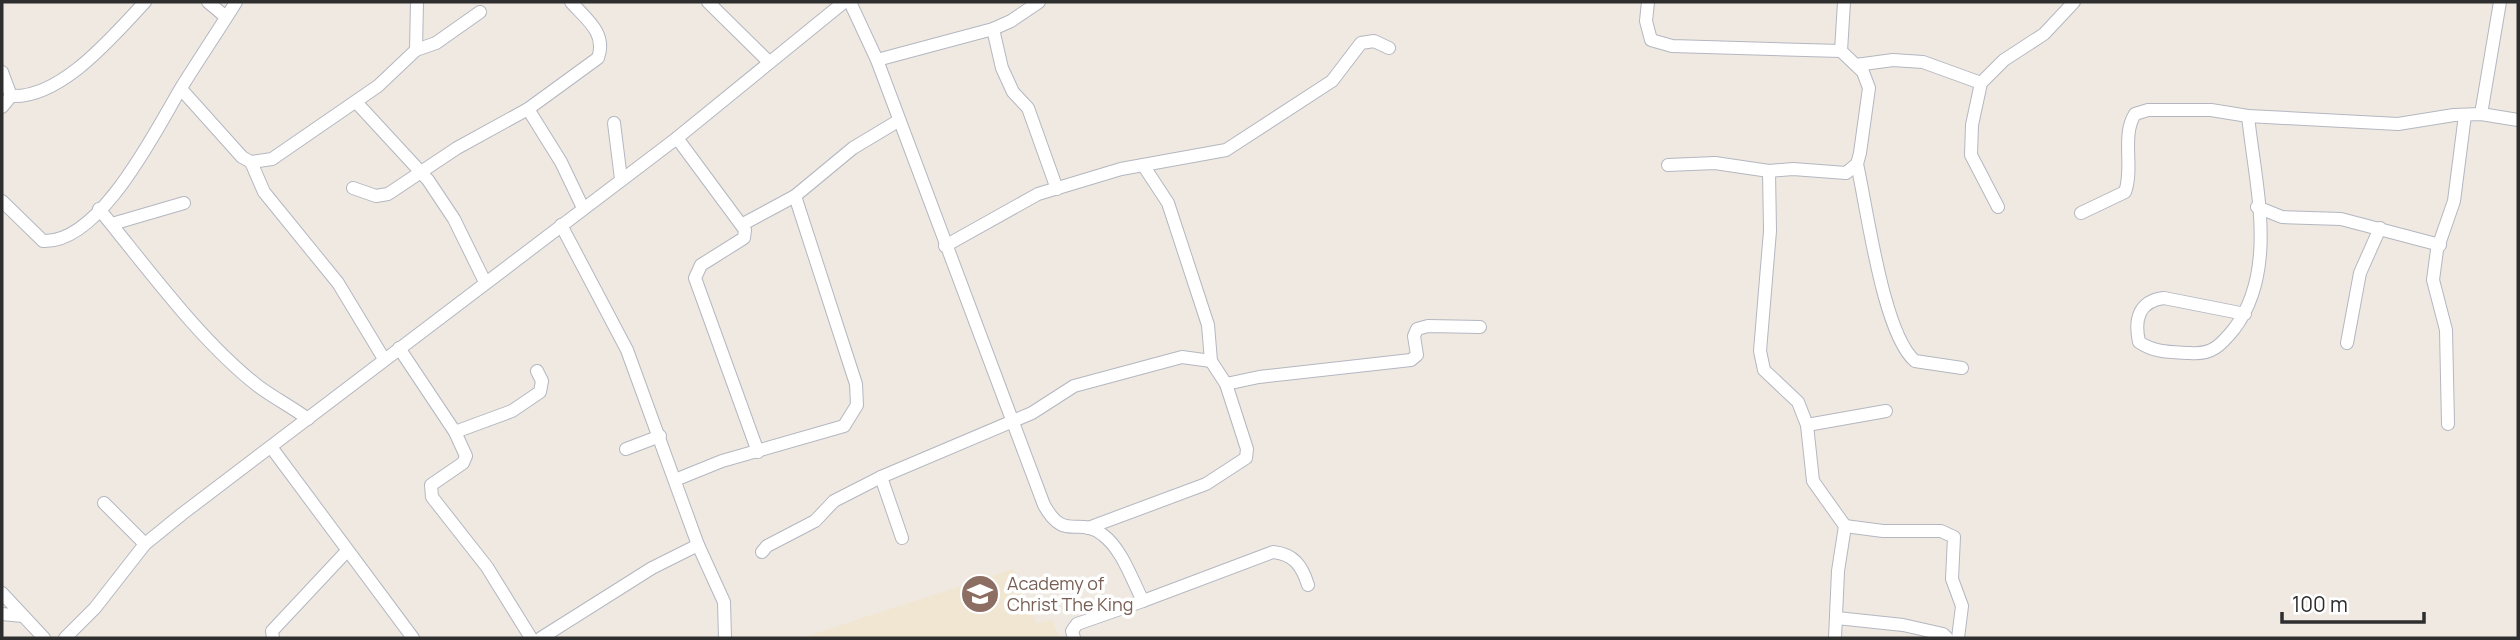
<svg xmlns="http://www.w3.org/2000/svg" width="2520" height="640" font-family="Manrope,sans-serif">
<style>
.education{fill:#f0e6d1}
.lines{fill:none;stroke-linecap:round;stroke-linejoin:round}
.minor-casing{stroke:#b4b7c1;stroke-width:14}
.minor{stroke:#fff;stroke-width:12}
.labels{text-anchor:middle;stroke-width:7;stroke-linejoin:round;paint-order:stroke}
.education-label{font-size:18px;fill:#785e54;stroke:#fff;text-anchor:start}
</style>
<rect width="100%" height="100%" fill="#efe9e1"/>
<path class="education" d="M1013,569l23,54 16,-3 8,18h-259z"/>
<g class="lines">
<defs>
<g id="minor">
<path d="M208,2l18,15"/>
<path d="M708,2l61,60"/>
<path d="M850,2l27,58 167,445c21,38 34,10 59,30 19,14 29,45 40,66l-66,23 -5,7 2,7"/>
<path d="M1648,2l-2,19 5,19 21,6 169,5"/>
<path d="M993,29l9,39 11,24 15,16 29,81"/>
<path d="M416,50l20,-7 44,-31"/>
<path d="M877,60l116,-31 18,-8 28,-19"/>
<path d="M1856,65l37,-5 30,2 58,21"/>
<path d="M2,72l9,24 -9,11"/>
<path d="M181,89l61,68 9,5 21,-3 106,-73 38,-36 1,-48"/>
<path d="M11,96c50,3 102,-60 134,-94"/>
<path d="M356,102l72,78 26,39 31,63"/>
<path d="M528,109l33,53 22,46"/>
<path d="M2481,114l19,-112"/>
<path d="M614,123l7,56"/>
<path d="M677,138l68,92 -1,8 -43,27 -6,13 63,174"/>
<path d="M251,162l13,30 74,91 46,76"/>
<path d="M1857,164c10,44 26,170 58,197l47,7"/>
<path d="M1143,165l25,38 40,122 3,36 15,23 33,-7 152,-17 6,-5 -3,-19 3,-7 11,-3 52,1"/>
<path d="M1668,165l47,-2 54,8"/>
<path d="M353,188l23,8 12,-2 69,-46 71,-39 70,-51c9,-25 -12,-39 -27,-56"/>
<path d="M2,201l41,40c57,3 113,-111 138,-153 18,-29 37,-57 55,-86"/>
<path d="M1998,207l-27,-52 1,-30 9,-42 23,-23 40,-26 30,-32"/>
<path d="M2257,207l25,10 59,2 99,26"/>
<path d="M99,209c47,57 101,132 159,177 16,12 34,21 50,33"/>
<path d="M2081,213l44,-21c9,-25 -4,-56 10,-78l13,-4h63l37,6 150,8 56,-9 27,-1 37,6"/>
<path d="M112,224l72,-21"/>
<path d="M743,224l52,-28 58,-48 45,-27"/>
<path d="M561,225l66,125 71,195 26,57 1,36"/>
<path d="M945,246l93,-52 83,-25 105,-19 106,-69 29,-38 13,-2 15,7"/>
<path d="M2245,314l-81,-16c-25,3 -30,21 -25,44 16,11 32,10 51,11 22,2 31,-8 44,-24 45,-59 21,-145 14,-213"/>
<path d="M2347,343l13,-70 20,-45"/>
<path d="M399,348l56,84 11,24 -3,7 -32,22 1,12 55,70 44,71"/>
<path d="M2448,424l-2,-94 -13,-50 4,-30 17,-49 11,-86"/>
<path d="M1807,425l79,-14"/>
<path d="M455,432l57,-21 28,-19 2,-11 -5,-10"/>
<path d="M271,447l142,191"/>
<path d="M626,449l34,-13"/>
<path d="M881,477l21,61"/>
<path d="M675,480l47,-19 122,-35 13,-21 -1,-21 -61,-188"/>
<path d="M104,503l41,41"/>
<path d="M1845,526l38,5h58l13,6 -2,42 10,27 -4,32"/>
<path d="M1088,528l118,-44 40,-26 1,-9 -21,-65"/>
<path d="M762,552l5,-6 48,-25 19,-20 47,-24 151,-64 42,-27 108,-29 29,4"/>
<path d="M2,593l42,45"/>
<path d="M1143,601l130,-49c21,2 29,14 35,33"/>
<path d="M2,614l21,2"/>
<path d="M1837,618l66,7 40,9 4,4"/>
<path d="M65,638l30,-30 50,-64 37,-30 495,-376 167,-136"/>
<path d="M273,638l-1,-7 74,-79"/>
<path d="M541,638l111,-70 46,-23"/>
<path d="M1835,638l3,-67 7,-45 -32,-45 -6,-56 -9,-23 -34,-32 -4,-19 10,-120 -1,-60 24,-2 53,4 11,-9 3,-11 9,-65 -6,-16 -22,-21 3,-49"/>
</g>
</defs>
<use href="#minor" class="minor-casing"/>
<use href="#minor" class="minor"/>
</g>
<defs>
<symbol id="school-disc" viewBox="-11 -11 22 22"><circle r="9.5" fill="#8d6e63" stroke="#fff"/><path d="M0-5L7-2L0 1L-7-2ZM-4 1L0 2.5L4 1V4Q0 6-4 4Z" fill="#fff"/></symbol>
</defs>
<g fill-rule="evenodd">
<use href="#school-disc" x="958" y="572" width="44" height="44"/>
</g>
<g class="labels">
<g class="education-label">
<text x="1007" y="590">Academy of<tspan x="1007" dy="21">Christ The King</tspan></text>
</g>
</g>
<rect width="2520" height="640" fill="none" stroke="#2e2e2e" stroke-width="7"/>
<path d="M2282 612v10h142v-10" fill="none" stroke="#2e2e2e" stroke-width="3.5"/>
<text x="2292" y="612" font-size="21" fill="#2e2e2e" stroke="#ffffff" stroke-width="5" paint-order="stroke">100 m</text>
</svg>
